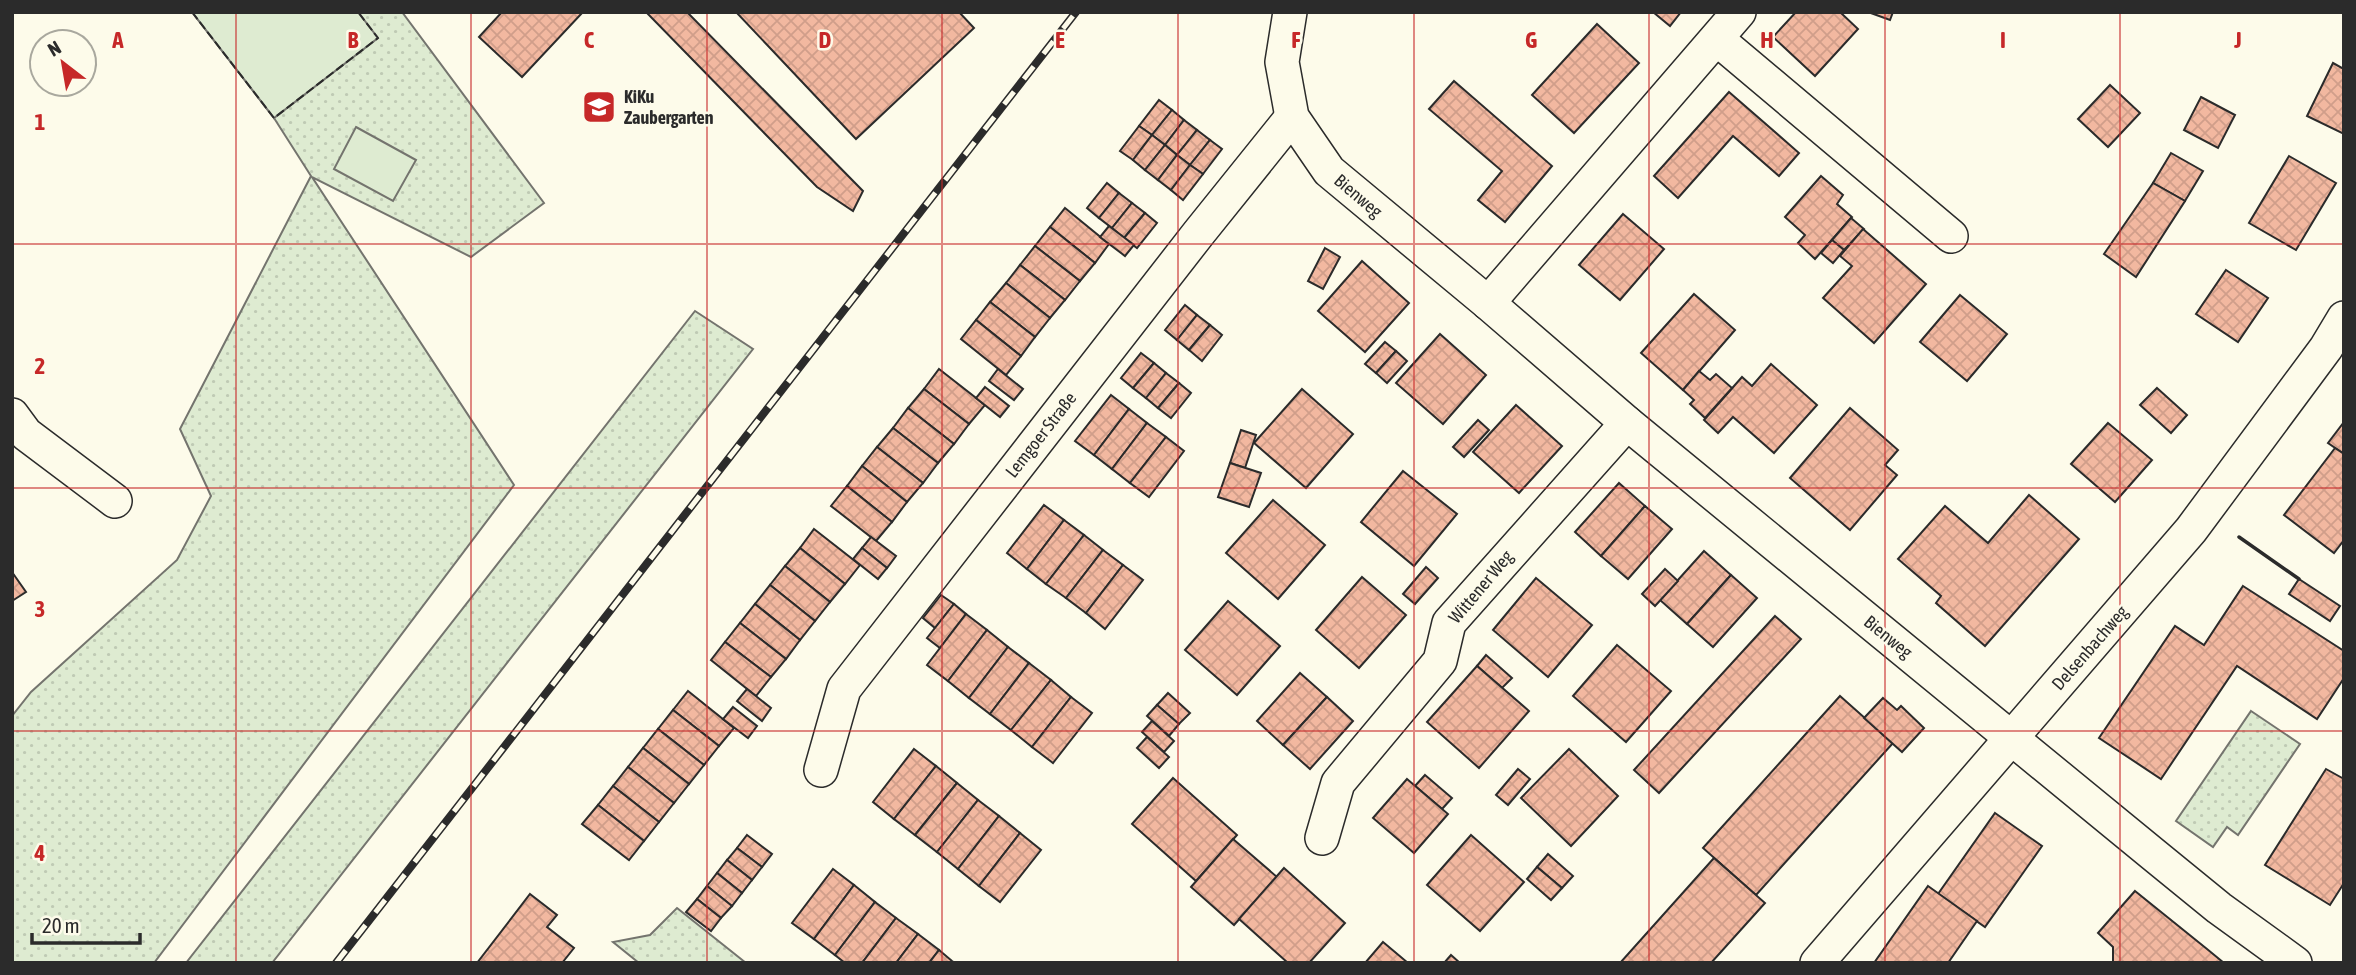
<svg xmlns="http://www.w3.org/2000/svg" width="2356" height="975" font-family="'Asap Condensed',sans-serif">
<style>
.green{fill:url(#green-dots);stroke:#74746e;stroke-width:2}
.pitch{fill:#deebd1;stroke:#74746e;stroke-width:2}
.building{fill:url(#building-cross-hatch);stroke:#2b2b2b;stroke-width:2}
.lines{fill:none;stroke-linecap:round;stroke-linejoin:round}
.minor-casing{stroke:#2b2b2b;stroke-width:36}
.minor{stroke:#fdfbea;stroke-width:33}
.rail-casing{stroke:#2b2b2b;stroke-width:8}
.rail{stroke:#fdfbea;stroke-width:5;stroke-dasharray:16;stroke-linecap:butt}
.fence{stroke:#2b2b2b;stroke-width:2;stroke-dasharray:9 3.5;stroke-linecap:butt}
.wall{stroke:#2b2b2b;stroke-width:3.5}
.grid{fill:none;stroke:#c62828;stroke-width:2;stroke-opacity:0.55}
.labels{text-anchor:middle;stroke-width:5;stroke-linejoin:round;paint-order:stroke}
.poi-label{font-size:18px;font-weight:bold;fill:#2b2b2b;stroke:#fdfbea;text-anchor:start}
.street-label{font-size:18px;fill:#2b2b2b;stroke:#fdfbea}
.grid-label{font-size:23px;text-anchor:middle;font-weight:bold;fill:#c62828;stroke:#fdfbea;stroke-width:5;stroke-linejoin:round;paint-order:stroke}
</style>
<defs>
<pattern id="green-dots" width="8" height="8" patternUnits="userSpaceOnUse" patternTransform="scale(1.75)"><rect width="8" height="8" fill="#deebd1"/><path d="M2 2h.1M6 6h.1" fill="none" stroke="#bfcab4" stroke-width="1.8" stroke-linecap="round"/></pattern>
<pattern id="building-cross-hatch" width="8" height="8" patternUnits="userSpaceOnUse" patternTransform="scale(1.75)"><rect width="8" height="8" fill="#f2b8a0"/><path d="M0 0l8 8M0 8l8-8" fill="none" stroke="#d09e8a"/></pattern>
</defs>
<rect width="100%" height="100%" fill="#fdfbea"/>
<g class="green">
<path d="M192,12h210l142,191 -73,54 -159,-80 202,308 -360,478h-142v-247l19,-24 146,-132 34,-64 -31,-67 131,-253 -37,-58z"/>
<path d="M695,311l58,38 -481,614h-86z"/>
<path d="M2251,711l49,33 -62,91 -11,-8 -14,20 -37,-26z"/>
<path d="M677,908l69,55h-107l-26,-21 37,-7z"/>
</g>
<g class="pitch">
<path d="M192,12h166l20,26 -104,80z"/>
<path d="M356,127l60,33 -23,41 -59,-32z"/>
</g>
<g class="building">
<path d="M502,12h78l2,1 -60,64 -43,-40z"/>
<path d="M646,12h41l176,179 -10,20 -36,-24z"/>
<path d="M736,12h223l15,16 -118,111z"/>
<path d="M1653,12h28l-11,14z"/>
<path d="M1796,12h44l18,17 -43,47 -42,-39z"/>
<path d="M1868,12h25l-3,8z"/>
<path d="M1597,24l42,39 -65,70 -42,-38z"/>
<path d="M2333,63l11,6v65l-37,-18z"/>
<path d="M1454,81l98,85 -47,56 -27,-22 24,-29 -73,-62z"/>
<path d="M2110,85l30,28 -32,34 -30,-28z"/>
<path d="M1729,92l70,61 -20,23 -46,-40 -55,62 -24,-22z"/>
<path d="M2201,97l34,18 -17,33 -34,-18z"/>
<path d="M1159,100l13,10 -20,25 -13,-9z"/>
<path d="M1172,110l12,10 -19,25 -13,-10z"/>
<path d="M1184,120l13,10 -20,25 -12,-10z"/>
<path d="M1139,126l13,9 -19,25 -13,-9z"/>
<path d="M1197,130l13,10 -20,25 -13,-10z"/>
<path d="M1152,135l13,10 -20,25 -12,-10z"/>
<path d="M1210,140l12,9 -19,25 -13,-9z"/>
<path d="M1165,145l12,10 -19,25 -13,-10z"/>
<path d="M2171,153l32,18 -18,30 -32,-18z"/>
<path d="M1177,155l13,10 -19,25 -13,-10z"/>
<path d="M2289,156l47,27 -40,67 -47,-27z"/>
<path d="M1190,165l13,9 -20,26 -12,-10z"/>
<path d="M1821,176l22,19 -6,9 15,13 -37,42 -17,-16 7,-8 -20,-18z"/>
<path d="M1107,183l12,10 -20,25 -12,-10z"/>
<path d="M2153,183l32,18 -49,76 -32,-23z"/>
<path d="M1119,193l13,10 -20,25 -13,-10z"/>
<path d="M1132,203l13,10 -21,25 -12,-10z"/>
<path d="M1065,208l44,36 -14,19 -45,-36z"/>
<path d="M1145,213l12,10 -20,25 -13,-10z"/>
<path d="M1623,214l41,35 -44,51 -41,-35z"/>
<path d="M1851,218l13,11 -20,21 -12,-10z"/>
<path d="M1109,226l25,19 -9,11 -25,-19z"/>
<path d="M1050,227l45,36 -15,18 -45,-35z"/>
<path d="M1863,229l63,55 -52,59 -51,-45 29,-32 -12,-10z"/>
<path d="M1832,240l12,10 -11,13 -12,-10z"/>
<path d="M1035,246l45,35 -15,19 -45,-35z"/>
<path d="M1325,248l15,9 -17,32 -15,-8z"/>
<path d="M1362,261l47,42 -44,49 -47,-41z"/>
<path d="M1020,265l45,35 -15,18 -44,-35z"/>
<path d="M2226,270l42,28 -30,44 -42,-28z"/>
<path d="M1006,283l44,35 -15,19 -45,-35z"/>
<path d="M1694,294l41,36 -52,60 -42,-37z"/>
<path d="M1960,295l47,39 -40,47 -47,-39z"/>
<path d="M990,302l45,35 -14,19 -45,-36z"/>
<path d="M1185,305l12,10 -20,25 -12,-10z"/>
<path d="M1197,315l13,10 -21,25 -12,-10z"/>
<path d="M976,320l45,36 -15,19 -45,-36z"/>
<path d="M1210,325l12,10 -20,26 -13,-11z"/>
<path d="M1440,334l46,41 -43,49 -47,-41z"/>
<path d="M1385,342l11,9 -20,22 -11,-9z"/>
<path d="M1396,351l11,10 -20,22 -11,-10z"/>
<path d="M1141,353l13,10 -21,25 -12,-10z"/>
<path d="M1154,363l12,10 -20,25 -13,-10z"/>
<path d="M1771,364l46,41 -43,48 -41,-36 -15,16 -14,-13 38,-43 10,9z"/>
<path d="M939,369l46,36 -16,19 -45,-35z"/>
<path d="M998,369l25,20 -9,11 -25,-19z"/>
<path d="M1699,371l11,9 6,-6 16,14 -27,30 -15,-14 4,-4 -11,-10z"/>
<path d="M1166,373l13,10 -21,25 -12,-10z"/>
<path d="M1179,383l12,10 -20,25 -13,-10z"/>
<path d="M985,387l24,19 -9,11 -24,-19z"/>
<path d="M2157,388l30,27 -16,18 -31,-28z"/>
<path d="M924,389l45,35 -15,20 -46,-36z"/>
<path d="M1302,389l51,45 -47,54 -52,-45z"/>
<path d="M1111,395l18,14 -35,46 -19,-14z"/>
<path d="M1516,405l46,41 -43,47 -46,-41z"/>
<path d="M908,408l46,36 -16,19 -45,-35z"/>
<path d="M1850,408l48,42 -13,15 12,10 -47,55 -60,-52z"/>
<path d="M1129,409l18,14 -35,46 -18,-14z"/>
<path d="M1478,420l11,10 -25,27 -11,-10z"/>
<path d="M2344,422v32l-16,-11z"/>
<path d="M1147,423l19,14 -36,46 -18,-14z"/>
<path d="M2108,423l44,37 -37,42 -44,-38z"/>
<path d="M893,428l45,35 -15,20 -46,-36z"/>
<path d="M1241,430l15,5 -11,33 -15,-5z"/>
<path d="M1166,437l18,14 -35,46 -19,-14z"/>
<path d="M877,447l46,36 -16,19 -45,-36z"/>
<path d="M2335,448l9,6v86l-10,13 -50,-38z"/>
<path d="M1230,463l31,10 -12,34 -31,-10z"/>
<path d="M862,466l45,36 -15,20 -45,-36z"/>
<path d="M1403,471l54,43 -43,52 -53,-44z"/>
<path d="M1619,483l26,23 -44,50 -26,-24z"/>
<path d="M847,486l45,36 -16,19 -45,-35z"/>
<path d="M2029,495l50,44 -94,107 -49,-43 5,-7 -43,-37 47,-53 43,37z"/>
<path d="M1273,500l52,45 -47,54 -52,-46z"/>
<path d="M1044,505l20,15 -37,49 -20,-16z"/>
<path d="M1645,506l27,23 -44,50 -27,-23z"/>
<path d="M1064,520l20,15 -38,49 -19,-15z"/>
<path d="M814,529l46,36 -15,19 -45,-36z"/>
<path d="M1084,535l19,15 -37,48 -20,-14z"/>
<path d="M871,537l25,19 -9,12 -25,-20z"/>
<path d="M800,548l45,36 -15,18 -45,-36z"/>
<path d="M862,548l25,20 -9,11 -25,-20z"/>
<path d="M1103,550l20,15 -37,48 -20,-15z"/>
<path d="M1704,551l27,24 -44,49 -27,-24z"/>
<path d="M1123,565l20,15 -38,49 -19,-16z"/>
<path d="M785,566l45,36 -15,19 -45,-36z"/>
<path d="M1426,567l12,11 -23,26 -12,-10z"/>
<path d="M1665,569l13,12 -23,25 -13,-12z"/>
<path d="M12,572l14,20 -14,9z"/>
<path d="M1731,575l26,23 -44,49 -26,-23z"/>
<path d="M1362,577l44,38 -47,53 -43,-38z"/>
<path d="M1536,578l56,47 -44,52 -55,-47z"/>
<path d="M2299,579l41,27 -10,15 -41,-27z"/>
<path d="M770,585l45,36 -15,19 -45,-36z"/>
<path d="M2243,586l101,65v27l-27,41 -80,-53 -76,113 -62,-41 76,-112 29,19z"/>
<path d="M941,595l13,9 -19,24 -12,-10z"/>
<path d="M1228,601l52,45 -43,49 -52,-45z"/>
<path d="M755,604l45,36 -14,19 -46,-36z"/>
<path d="M954,604l12,10 -26,34 -13,-10z"/>
<path d="M966,614l21,16 -39,51 -21,-16z"/>
<path d="M1775,616l26,23 -142,154 -25,-23z"/>
<path d="M740,623l46,36 -15,18 -46,-35z"/>
<path d="M987,630l21,17 -39,51 -21,-17z"/>
<path d="M725,642l46,35 -15,19 -45,-36z"/>
<path d="M1617,645l54,46 -45,51 -53,-46z"/>
<path d="M1008,647l21,16 -39,51 -21,-16z"/>
<path d="M1486,655l26,23 -10,10 -25,-22z"/>
<path d="M1029,663l22,17 -40,50 -21,-16z"/>
<path d="M1477,666l52,45 -50,57 -52,-46z"/>
<path d="M1300,673l27,24 -44,48 -26,-24z"/>
<path d="M1051,680l20,17 -39,50 -21,-17z"/>
<path d="M747,689l24,19 -9,13 -25,-20z"/>
<path d="M688,691l46,37 -15,18 -46,-36z"/>
<path d="M1168,693l22,20 -11,11 -22,-19z"/>
<path d="M1840,696l53,47 -137,152 -53,-47z"/>
<path d="M1071,697l21,16 -39,50 -21,-16z"/>
<path d="M1327,697l26,24 -43,48 -27,-24z"/>
<path d="M1883,698l14,12 4,-4 23,22 -22,24 -38,-34z"/>
<path d="M1157,705l22,19 -10,12 -22,-20z"/>
<path d="M733,707l24,19 -9,12 -25,-19z"/>
<path d="M673,710l46,36 -15,19 -46,-36z"/>
<path d="M1152,721l22,20 -10,11 -22,-20z"/>
<path d="M658,729l46,36 -15,19 -46,-36z"/>
<path d="M1147,737l22,20 -10,11 -22,-20z"/>
<path d="M643,748l46,36 -15,19 -46,-36z"/>
<path d="M914,749l22,17 -42,53 -21,-17z"/>
<path d="M1569,749l49,47 -47,50 -50,-48z"/>
<path d="M936,766l21,17 -42,52 -21,-16z"/>
<path d="M628,767l46,36 -15,19 -46,-36z"/>
<path d="M1518,769l12,10 -22,26 -12,-10z"/>
<path d="M2326,769l18,10v104l-14,22 -65,-40z"/>
<path d="M1425,775l27,23 -10,11 -27,-23z"/>
<path d="M1173,778l64,57 -41,46 -64,-57z"/>
<path d="M1407,779l41,35 -34,39 -41,-35z"/>
<path d="M957,783l21,17 -41,52 -22,-17z"/>
<path d="M613,786l46,36 -15,19 -46,-36z"/>
<path d="M978,800l21,16 -41,53 -21,-17z"/>
<path d="M598,805l46,36 -15,19 -47,-36z"/>
<path d="M1995,813l47,33 -57,81 -47,-33z"/>
<path d="M999,816l21,17 -41,53 -21,-17z"/>
<path d="M1020,833l21,17 -41,52 -21,-16z"/>
<path d="M747,835l25,19 -10,13 -25,-19z"/>
<path d="M1471,835l53,47 -44,49 -53,-46z"/>
<path d="M1233,839l44,38 -43,48 -43,-38z"/>
<path d="M737,848l25,19 -10,13 -25,-20z"/>
<path d="M1548,854l25,22 -11,12 -25,-21z"/>
<path d="M1714,858l51,45 -54,60h-91z"/>
<path d="M727,860l25,20 -10,13 -25,-20z"/>
<path d="M1537,867l25,21 -11,12 -24,-21z"/>
<path d="M1284,868l61,55 -36,40h-21l-49,-44z"/>
<path d="M833,869l21,16 -40,54 -22,-16z"/>
<path d="M717,873l25,20 -10,13 -25,-20z"/>
<path d="M854,885l21,17 -40,53 -21,-16z"/>
<path d="M707,886l25,20 -11,12 -24,-19z"/>
<path d="M1928,886l49,35 -29,42h-74z"/>
<path d="M2135,891l72,58 17,14h-111v-16l-15,-14z"/>
<path d="M530,894l27,21 -10,12 27,21 -12,15h-85z"/>
<path d="M697,899l24,19 -10,13 -25,-19z"/>
<path d="M875,902l21,16 -34,45h-17l-10,-8z"/>
<path d="M896,918l22,16 -22,29h-34z"/>
<path d="M918,934l21,16 -10,13h-33z"/>
<path d="M1383,942l25,21h-43z"/>
<path d="M939,950l13,11 3,2h-26z"/>
<path d="M1451,955l9,8h-16z"/>
</g>
<g class="lines">
<defs>
<g id="minor">
<path d="M1290,12l-8,50 10,55 37,54 159,132 139,120 527,432 65,53 76,55"/>
<path d="M1717,39l234,197"/>
<path d="M1488,303l251,-291"/>
<path d="M12,415l14,19 89,67"/>
<path d="M821,770l23,-81 354,-455 94,-117"/>
<path d="M1322,838l16,-55 102,-122 9,-38 178,-200"/>
<path d="M1817,963l374,-433 135,-182 18,-30"/>
</g>
</defs>
<use href="#minor" class="minor-casing"/>
<use href="#minor" class="minor"/>
<defs>
<path id="rail" d="M336,963l740,-951"/>
</defs>
<use href="#rail" class="rail-casing"/>
<use href="#rail" class="rail"/>
<path class="fence" d="M192,12l82,106 104,-80 -20,-26"/>
<path class="wall" d="M2239,537l60,42"/>
</g>
<path class="grid" d="M236,12v951M471,12v951M707,12v951M942,12v951M1178,12v951M1414,12v951M1649,12v951M1885,12v951M2120,12v951M12,244h2332M12,488h2332M12,731h2332"/>
<defs>
<symbol id="school-square" viewBox="-11 -11 22 22"><rect x="-9" y="-9" width="18" height="18" rx="4" fill="#c62828" stroke="#fdfbea"/><path d="M0-5L7-2L0 1L-7-2ZM-4 1L0 2.5L4 1V4Q0 6-4 4Z" fill="#fff"/></symbol>
</defs>
<g fill-rule="evenodd">
<use href="#school-square" x="580" y="88" width="38" height="38"/>
</g>
<g class="labels">
<g class="poi-label">
<text x="624" y="103">KiKu<tspan x="624" dy="21">Zaubergarten</tspan></text>
</g>
<g class="street-label">
<text transform="translate(1358 196) rotate(40)" y="6">Bienweg</text>
<text transform="translate(1041 435) rotate(-52)" y="6">Lemgoer Straße</text>
<text transform="translate(1481 587) rotate(-50)" y="6">Wittener Weg</text>
<text transform="translate(1888 637) rotate(39)" y="6">Bienweg</text>
<text transform="translate(2090 648) rotate(-49)" y="6">Delsenbachweg</text>
</g>
</g>
<g class="grid-label">
<text x="118" y="48">A</text>
<text x="353" y="48">B</text>
<text x="589" y="48">C</text>
<text x="825" y="48">D</text>
<text x="1060" y="48">E</text>
<text x="1296" y="48">F</text>
<text x="1531" y="48">G</text>
<text x="1767" y="48">H</text>
<text x="2003" y="48">I</text>
<text x="2238" y="48">J</text>
<text x="40" y="130">1</text>
<text x="40" y="374">2</text>
<text x="40" y="617">3</text>
<text x="40" y="861">4</text>
</g>
<rect width="2356" height="975" fill="none" stroke="#2b2b2b" stroke-width="28"/>
<g transform="translate(63 63) rotate(329)"><circle r="33" fill="#fdfbea" stroke="#a9a89e" stroke-width="2"/>
<path d="M0-5L12 26L0 18L-12 26Z" fill="#c62828"/>
<text y="-10" font-size="19" font-weight="bold" text-anchor="middle" fill="#2b2b2b">N</text>
</g>
<path d="M32 933v10h108v-10" fill="none" stroke="#2b2b2b" stroke-width="3.5"/>
<text x="42" y="933" font-size="21" fill="#2b2b2b" stroke="#fdfbea" stroke-width="5" paint-order="stroke">20 m</text>
</svg>
